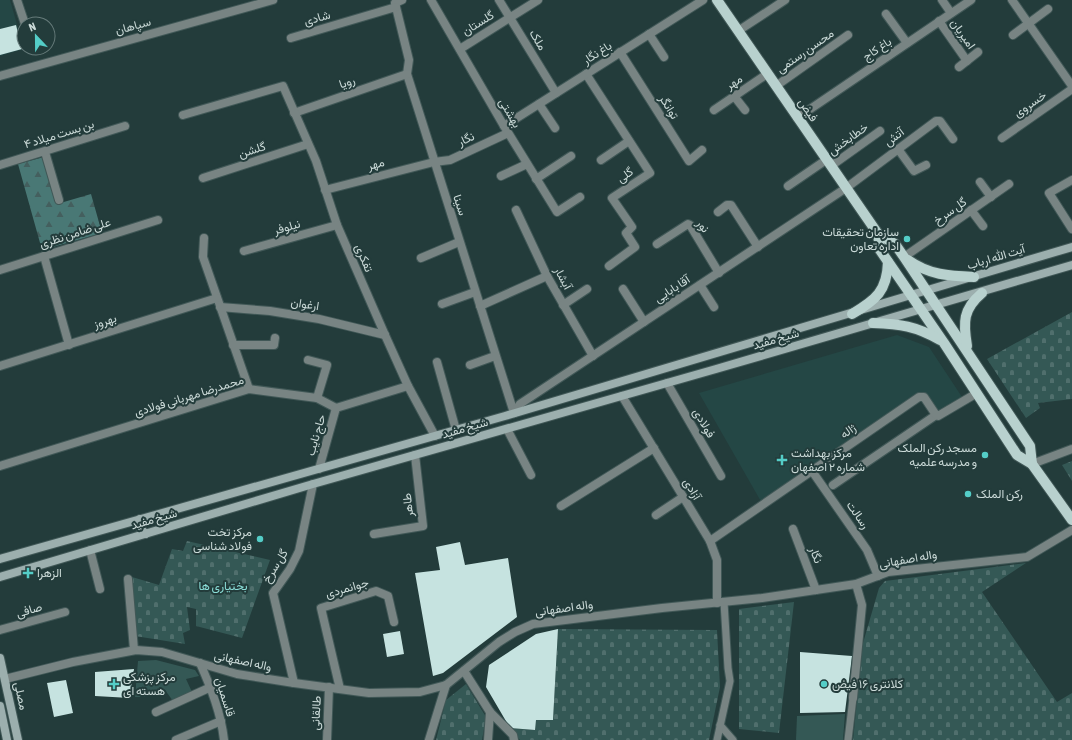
<svg xmlns="http://www.w3.org/2000/svg" width="1072" height="740" font-family="'Asap Condensed',Vazirmatn,sans-serif">
<style>
.built{fill:#244745}
.forest{fill:url(#forest-firs)}
.cemetery{fill:url(#cemetery-stones)}
.park{fill:#345855}
.building{fill:#c6e3e0}
.lines{fill:none;stroke-linecap:round;stroke-linejoin:round}
.pedestrian-casing{stroke:#415857;stroke-width:9}
.minor-casing{stroke:#415857;stroke-width:10}
.tertiary-casing{stroke:#415857;stroke-width:10}
.secondary-casing{stroke:#415857;stroke-width:10}
.primary-casing{stroke:#415857;stroke-width:12}
.pedestrian{stroke:#788483;stroke-width:7}
.minor{stroke:#788483;stroke-width:8}
.tertiary{stroke:#788483;stroke-width:8}
.secondary{stroke:#9cafae;stroke-width:8}
.primary{stroke:#b8d1ce;stroke-width:10}
.poi-dot{fill:#54cdc7;stroke:#233c3b;stroke-width:1.5}
.labels{text-anchor:middle;stroke-width:4;stroke-linejoin:round;paint-order:stroke}
.street-label{font-size:12px;fill:#cbdad8;stroke:#233c3b}
.poi-label{font-size:12px;fill:#cbdad8;stroke:#233c3b;text-anchor:start}
.park-label{font-size:12px;fill:#8bded8;stroke:#233c3b}
</style>
<defs>
<pattern id="forest-firs" width="22" height="20" patternUnits="userSpaceOnUse"><rect width="22" height="20" fill="#497875"/><path d="M5 1l3.5 6h-7zM16 11l3.5 6h-7z" fill="#445f5e"/></pattern>
<pattern id="cemetery-stones" width="16" height="16" patternUnits="userSpaceOnUse"><rect width="16" height="16" fill="#345855"/><path d="M2 7V4a2 2 0 0 1 4 0v3zM10 15v-3a2 2 0 0 1 4 0v3z" fill="#506f6d"/></pattern>
</defs>
<rect width="100%" height="100%" fill="#233c3b"/>
<g class="built">
<path d="M0,0h10l14,49 -24,7z"/>
<path d="M897,335l32,12 35,53 -23,15 -17,-18 -161,108 -64,-112z"/>
</g>
<path class="forest" d="M44,157l13,47 34,-10 11,39 -60,17 -24,-86z"/>
<g class="cemetery">
<path d="M1072,312v87l-34,4 2,5 -14,10 -39,-59z"/>
<path d="M1072,461v20l-10,-16z"/>
<path d="M187,541l83,19 -28,78 -46,-12v-17l-9,-2 3,23 -7,3 2,11 -50,-8 -3,-59 27,8 13,-36 11,2z"/>
<path d="M1026,563l-44,29 75,110 15,-9v47h-219l10,-97 16,-55 6,-7z"/>
<path d="M794,602l-15,131 -40,-4v-120z"/>
<path d="M558,629l159,1 3,57 -11,53h-189l-10,-12 24,2 2,-10h17z"/>
<path d="M466,684l20,33 -4,23h-46l10,-40z"/>
</g>
<g class="park">
<path d="M156,660l39,10 4,6 -13,3 6,13 -19,9 -8,-11 -20,7h-10l3,-36z"/>
<path d="M845,714l-2,26h-47l1,-24z"/>
</g>
<g class="building">
<path d="M16,25l6,24 -22,6v-26z"/>
<path d="M460,542l5,23 43,-7 9,59 -74,56 -10,3 -18,-103 25,-3 -4,-23z"/>
<path d="M558,629l-5,91h-17l-1,10 -25,-2 -24,-41 3,-22 47,-31z"/>
<path d="M400,631l4,23 -17,3 -4,-23z"/>
<path d="M800,652l52,4 -7,56 -45,1z"/>
<path d="M134,669l-4,29 -35,-2v-24z"/>
<path d="M66,680l7,33 -19,4 -7,-34z"/>
</g>
<g class="lines">
<defs>
<g id="pedestrian">
<path d="M720,725l13,15"/>
<path d="M717,740l13,-59 -2,-13 -4,-66"/>
<path d="M848,740l5,-42"/>
</g>
<g id="minor">
<path d="M17,0l8,24"/>
<path d="M402,0l-7,3 14,57 -2,14 107,339"/>
<path d="M431,0l73,126 53,86 23,-15"/>
<path d="M499,0l57,93"/>
<path d="M942,0l9,13"/>
<path d="M1012,0l60,86"/>
<path d="M886,14l21,29"/>
<path d="M939,21l28,40"/>
<path d="M738,31l47,-31"/>
<path d="M649,34l15,23"/>
<path d="M1013,35l35,-26"/>
<path d="M291,38l105,-31"/>
<path d="M460,49l78,-49"/>
<path d="M620,52l69,109 13,-11"/>
<path d="M959,67l19,-15"/>
<path d="M586,74l64,99 -38,25 20,29 -6,6 9,14 -26,19"/>
<path d="M0,76l273,-76"/>
<path d="M776,86l72,-51"/>
<path d="M734,96l11,14"/>
<path d="M539,104l16,24"/>
<path d="M714,110l53,-36"/>
<path d="M294,113l113,-39"/>
<path d="M183,115l100,-29 33,75 21,64 48,110 23,51 27,50"/>
<path d="M797,118l174,-118"/>
<path d="M504,126l199,-126"/>
<path d="M1002,138l70,-49"/>
<path d="M898,149l16,22 12,-6"/>
<path d="M45,152l14,48"/>
<path d="M601,160l28,-19"/>
<path d="M0,165l125,-39"/>
<path d="M831,166l49,-35"/>
<path d="M501,176l26,-12"/>
<path d="M203,178l105,-34"/>
<path d="M536,179l35,-23"/>
<path d="M1072,180l-23,13 23,36"/>
<path d="M980,182l11,15"/>
<path d="M788,186l38,-26"/>
<path d="M325,190l109,-28 16,-2 58,-27"/>
<path d="M516,210l31,66 46,80"/>
<path d="M971,210l12,16"/>
<path d="M718,212l9,-7h4l27,42"/>
<path d="M204,238l-1,19 46,132"/>
<path d="M657,244l31,-20 2,1 29,48"/>
<path d="M244,251l93,-26"/>
<path d="M44,256l25,89"/>
<path d="M904,257l105,-73"/>
<path d="M421,258l38,-16"/>
<path d="M0,270l158,-50"/>
<path d="M700,285l14,22"/>
<path d="M623,289l21,33"/>
<path d="M442,304l33,-12"/>
<path d="M563,305l24,-16"/>
<path d="M480,306l67,-30"/>
<path d="M220,307l50,4 49,8 66,16"/>
<path d="M233,345h41l1,-7"/>
<path d="M308,360l19,5 -10,33"/>
<path d="M437,362l19,68"/>
<path d="M470,365l25,-9"/>
<path d="M0,366l217,-68"/>
<path d="M667,383l54,93"/>
<path d="M622,396l88,145 7,19v43"/>
<path d="M514,413l6,-9 326,-216 90,-67h4l13,18"/>
<path d="M507,429l24,46"/>
<path d="M0,466l249,-77 68,9 19,10 72,-22"/>
<path d="M319,469l17,-61"/>
<path d="M812,471l55,79 11,26"/>
<path d="M833,485l103,-70"/>
<path d="M561,506l93,-58"/>
<path d="M656,515l27,-18"/>
<path d="M793,529l23,61"/>
<path d="M374,534l49,-8 -8,-71"/>
<path d="M710,541l209,-144h5l12,18 2,1 39,-23"/>
<path d="M90,550l10,39"/>
<path d="M128,579l6,71"/>
<path d="M0,630l65,-18"/>
<path d="M200,663c11,25 21,50 24,77"/>
<path d="M464,671l26,41 23,23 1,5"/>
<path d="M294,683l-21,-90 17,-24 9,-18 14,-67"/>
<path d="M340,689l-19,-81 55,-17 12,5 6,26"/>
<path d="M853,698l9,-93 -6,-21"/>
<path d="M156,712l55,-25"/>
<path d="M176,740l45,-19"/>
<path d="M327,740l2,-53"/>
<path d="M429,740l17,-55"/>
<path d="M488,740l2,-28"/>
</g>
<g id="tertiary">
<path d="M1032,464l40,-15"/>
<path d="M5,679l68,-17 63,-12 26,2 75,22 57,9 75,10 51,-1 26,-7 53,-43 16,-10 18,-8 129,-16 100,-10 94,-14 32,-12 139,-15 45,-27"/>
</g>
<g id="secondary">
<path d="M140,519v9l6,6"/>
<path d="M0,559l505,-143 567,-169"/>
<path d="M0,577l313,-93 403,-115 356,-104"/>
<path d="M0,658l18,82"/>
<path d="M0,706l7,34"/>
</g>
<g id="primary">
<path d="M717,0l161,234 17,10 9,13 126,189 2,18"/>
<path d="M878,234l2,16 64,93 73,112 15,9 40,56"/>
<path d="M908,260c21,15 41,16 66,17"/>
<path d="M852,314c24,-14 35,-23 36,-52"/>
<path d="M873,323c27,1 43,3 67,17"/>
<path d="M967,346c-4,-24 -4,-37 15,-53"/>
</g>
</defs>
<use href="#pedestrian" class="pedestrian-casing"/>
<use href="#minor" class="minor-casing"/>
<use href="#tertiary" class="tertiary-casing"/>
<use href="#secondary" class="secondary-casing"/>
<use href="#primary" class="primary-casing"/>
<use href="#pedestrian" class="pedestrian"/>
<use href="#minor" class="minor"/>
<use href="#tertiary" class="tertiary"/>
<use href="#secondary" class="secondary"/>
<use href="#primary" class="primary"/>
</g>
<g class="poi-dot">
<circle cx="907" cy="239" r="4"/>
<circle cx="985" cy="455" r="4"/>
<path d="M780 454h4v4h4v4h-4v4h-4v-4h-4v-4h4z"/>
<circle cx="968" cy="494" r="4"/>
<circle cx="260" cy="539" r="4"/>
<path d="M26 567h4v4h4v4h-4v4h-4v-4h-4v-4h4z"/>
<path d="M112 678h4v4h4v4h-4v4h-4v-4h-4v-4h4z"/>
<circle cx="824" cy="684" r="4"/>
</g>
<g class="labels">
<g class="street-label">
<text transform="translate(317 18) rotate(-16)" y="4">شادی</text>
<text transform="translate(478 23) rotate(-32)" y="4">گلستان</text>
<text transform="translate(133 26) rotate(-15)" y="4">سپاهان</text>
<text transform="translate(963 34) rotate(55)" y="4">امیریان</text>
<text transform="translate(538 40) rotate(59)" y="4">ملک</text>
<text transform="translate(877 49) rotate(-34)" y="4">باغ کاج</text>
<text transform="translate(805 51) rotate(-35)" y="4">محسن رستمی</text>
<text transform="translate(597 53) rotate(-33)" y="4">باغ نگار</text>
<text transform="translate(347 82) rotate(-19)" y="4">رویا</text>
<text transform="translate(734 82) rotate(-33)" y="4">مهر</text>
<text transform="translate(1030 104) rotate(-35)" y="4">خسروی</text>
<text transform="translate(669 107) rotate(58)" y="4">توانگر</text>
<text transform="translate(808 110) rotate(56)" y="4">فیض</text>
<text transform="translate(510 113) rotate(60)" y="4">بهشتی</text>
<text transform="translate(59 134) rotate(-17)" y="4">بن بست میلاد ۴</text>
<text transform="translate(894 137) rotate(-37)" y="4">آتش</text>
<text transform="translate(466 139) rotate(-25)" y="4">نگار</text>
<text transform="translate(848 139) rotate(-36)" y="4">خطابخش</text>
<text transform="translate(252 150) rotate(-18)" y="4">گلشن</text>
<text transform="translate(376 164) rotate(-15)" y="4">مهر</text>
<text transform="translate(625 175) rotate(-34)" y="4">گلی</text>
<text transform="translate(460 205) rotate(72)" y="4">سینا</text>
<text transform="translate(950 211) rotate(-35)" y="4">گل سرخ</text>
<text transform="translate(703 226) rotate(51)" y="4">نور</text>
<text transform="translate(287 227) rotate(-16)" y="4">نیلوفر</text>
<text transform="translate(75 233) rotate(-18)" y="4">علی ضامن نظری</text>
<text transform="translate(996 257) rotate(-17)" y="4">آیت الله ارباب</text>
<text transform="translate(364 258) rotate(67)" y="4">تفکری</text>
<text transform="translate(563 278) rotate(62)" y="4">آبشار</text>
<text transform="translate(672 289) rotate(-33)" y="4">آقا بابایی</text>
<text transform="translate(305 304) rotate(9)" y="4">ارغوان</text>
<text transform="translate(105 321) rotate(-18)" y="4">بهروز</text>
<text transform="translate(776 339) rotate(-16)" y="4">شیخ مفید</text>
<text transform="translate(189 396) rotate(-17)" y="4">محمدرضا مهربانی فولادی</text>
<text transform="translate(704 423) rotate(60)" y="4">فولادی</text>
<text transform="translate(465 428) rotate(-16)" y="4">شیخ مفید</text>
<text transform="translate(848 431) rotate(-35)" y="4">ژاله</text>
<text transform="translate(316 435) rotate(-74)" y="4">حاج نایب</text>
<text transform="translate(692 489) rotate(59)" y="4">آزادی</text>
<text transform="translate(408 505) rotate(-96)" y="4">طاهر</text>
<text transform="translate(858 515) rotate(55)" y="4">رسالت</text>
<text transform="translate(154 519) rotate(-16)" y="4">شیخ مفید</text>
<text transform="translate(816 555) rotate(69)" y="4">نگار</text>
<text transform="translate(908 559) rotate(-10)" y="4">واله اصفهانی</text>
<text transform="translate(275 566) rotate(-58)" y="4">گل سرخ</text>
<text transform="translate(347 588) rotate(-16)" y="4">جوانمردی</text>
<text transform="translate(564 608) rotate(-8)" y="4">واله اصفهانی</text>
<text transform="translate(29 610) rotate(-16)" y="4">صافی</text>
<text transform="translate(243 661) rotate(12)" y="4">واله اصفهانی</text>
<text transform="translate(21 696) rotate(78)" y="4">مصلی</text>
<text transform="translate(225 697) rotate(72)" y="4">قاسمیان</text>
<text transform="translate(316 713) rotate(-87)" y="4">طالقانی</text>
</g>
<g class="poi-label">
<text x="899" y="236" text-anchor="end">سازمان تحقیقات<tspan x="899" dy="14">اداره تعاون</tspan></text>
<text x="977" y="452" text-anchor="end">مسجد رکن الملک<tspan x="977" dy="14">و مدرسه علمیه</tspan></text>
<text x="791" y="457">مرکز بهداشت<tspan x="791" dy="14">شماره ۲ اصفهان</tspan></text>
<text x="976" y="498">رکن الملک</text>
<text x="252" y="536" text-anchor="end">مرکز تخت<tspan x="252" dy="14">فولاد شناسی</tspan></text>
<text x="37" y="577">الزهرا</text>
<text x="123" y="681">مرکز پزشکی<tspan x="123" dy="14">هسته ای</tspan></text>
<text x="832" y="688">کلانتری ۱۶ فیض</text>
</g>
<g class="park-label">
<text x="223" y="590">بختیاری ها</text>
</g>
</g>
<g transform="translate(36 36) rotate(338)"><circle r="19" fill="#233c3b" stroke="#667b7a"/>
<path d="M0-3L7 15L0 10L-7 15Z" fill="#54cdc7"/>
<text y="-6" font-size="11" font-weight="bold" text-anchor="middle" fill="#cbdad8">N</text>
</g>
</svg>
